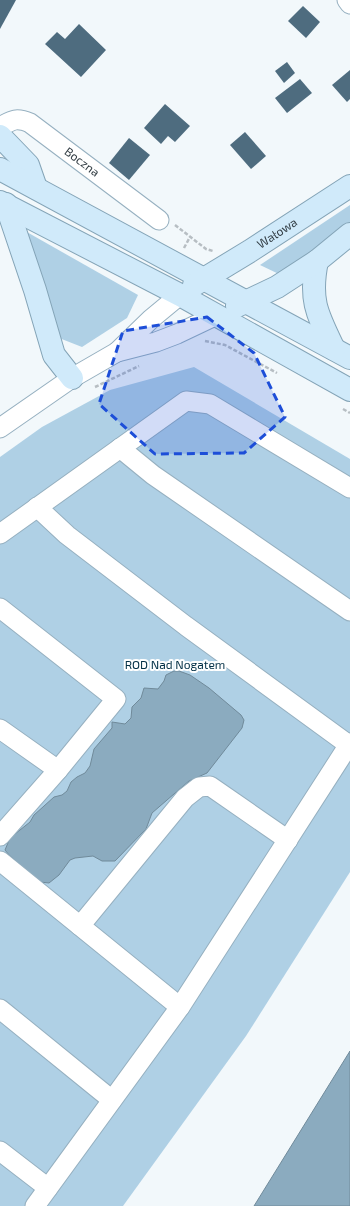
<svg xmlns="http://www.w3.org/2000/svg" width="350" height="1206" font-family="'Exo 2',sans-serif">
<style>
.green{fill:#afd0e5}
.water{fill:#8babbf;stroke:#708a9a}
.building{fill:#4e6c7f}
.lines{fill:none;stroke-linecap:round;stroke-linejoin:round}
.minor-casing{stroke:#96b0c0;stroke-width:21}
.major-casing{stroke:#84a4b7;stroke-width:24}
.path{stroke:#b7bec3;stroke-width:2.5;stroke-dasharray:4 2;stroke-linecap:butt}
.minor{stroke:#fff;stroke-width:19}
.major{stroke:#d0eafa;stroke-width:22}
.marked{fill:#1d4ed8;fill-opacity:0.2;stroke:#1d4ed8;stroke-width:3;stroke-dasharray:8 5;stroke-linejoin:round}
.labels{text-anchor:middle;stroke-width:4;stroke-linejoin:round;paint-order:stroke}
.street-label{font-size:12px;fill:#313c43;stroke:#fff}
.park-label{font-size:12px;fill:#043147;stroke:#fff}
</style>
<rect width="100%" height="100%" fill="#f2f8fb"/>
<g class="green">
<path d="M350,205v19l-67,52 -23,-11z"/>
<path d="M25,231l113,64 -11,23 -45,29 -23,-9z"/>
<path d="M194,367l156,92v413l-104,164 -123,170h-123v-749l42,-30 68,-37z"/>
</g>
<g class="water">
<path d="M174,671h5l11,4 19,13 32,27 3,5 -2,8 -35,45 -18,8 -37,32 -6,16 -31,32h-13l-9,-5 -18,2 -5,2 -11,15 -10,8 -9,-1 -31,-27 -4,-5 5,-12 20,-16 4,-7 20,-18 8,-2 5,-4 4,-9 6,-5 8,-4 5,-7 4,-17 18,-21v-6l13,2 6,-6 1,-11 9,-9 3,-10 14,1 6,-8 2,-6z"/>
<path d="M350,1051v155h-96z"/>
</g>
<g class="building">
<path d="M0,0h16l-16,29z"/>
<path d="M303,6l17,16 -14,16 -18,-17z"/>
<path d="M79,24l27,26 -25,27 -36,-33 12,-12 8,7z"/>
<path d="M287,62l8,11 -11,10 -9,-12z"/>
<path d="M350,70v29l-3,3 -15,-17z"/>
<path d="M300,79l12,14 -25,20 -12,-15z"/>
<path d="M165,104l25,22 -15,16 -7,-6 -7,8 -17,-16z"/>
<path d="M245,132l21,24 -15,13 -21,-24z"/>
<path d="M129,138l21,17 -21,25 -20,-17z"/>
</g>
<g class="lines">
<defs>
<g id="minor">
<path d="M347,0l3,4"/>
<path id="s1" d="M0,127c12,-7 16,-10 30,-4l129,97"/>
<path d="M117,352l39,-10 21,-8 40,-19"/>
<path d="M0,428l72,-50 45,-26 34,-33 29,-24"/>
<path d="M120,448l33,27 197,136"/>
<path d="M37,507l30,28 119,91 163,119"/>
<path d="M0,534l186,-133 24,3 140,84"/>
<path d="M0,608l116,91 -58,71 -58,66"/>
<path d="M0,729l58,41"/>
<path d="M0,861l180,146"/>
<path d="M80,926l105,-128 14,-11 11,-1 78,54"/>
<path d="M0,1009l112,91"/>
<path d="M0,1151l48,37"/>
<path d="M35,1206l145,-199 170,-264"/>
</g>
<g id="major">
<path d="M0,136l28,29 8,23"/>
<path d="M0,169l350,189"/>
<path d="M0,202l180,93 170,95"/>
<path d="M6,204l29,86 19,65 18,23"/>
<path d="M317,261c-8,39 0,53 17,88"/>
<path id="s2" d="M194,285l56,-34 100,-65"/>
<path d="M237,306l40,-19 40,-26 33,-27"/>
</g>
</defs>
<use href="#minor" class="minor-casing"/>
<use href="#major" class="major-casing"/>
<g class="path">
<path d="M175,225l31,24 7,2"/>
<path d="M184,248l6,-11"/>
<path d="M205,341l20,4 52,28"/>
<path d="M95,387l44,-21"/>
<path d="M343,409l7,4"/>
</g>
<use href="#minor" class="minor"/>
<use href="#major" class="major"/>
</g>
<path class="marked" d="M207,317l47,36 31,64 -41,36 -89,1 -56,-50 24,-73z"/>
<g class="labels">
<g class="street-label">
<text dy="4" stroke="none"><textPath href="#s1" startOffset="97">Boczna</textPath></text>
<text dy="4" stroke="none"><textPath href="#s2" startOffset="98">Wałowa</textPath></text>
</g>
<g class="park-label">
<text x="175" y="669">ROD Nad Nogatem</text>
</g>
</g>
</svg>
